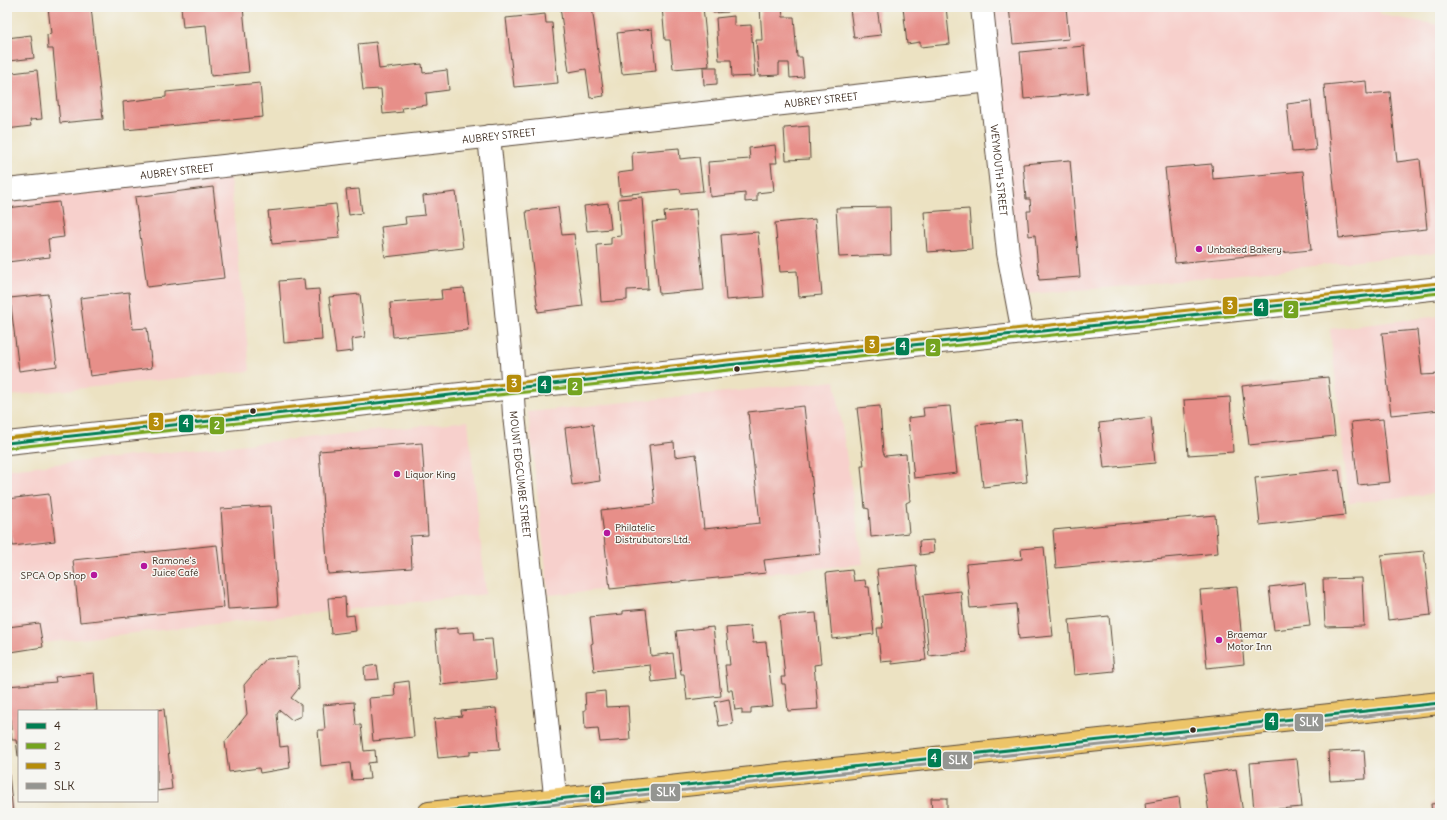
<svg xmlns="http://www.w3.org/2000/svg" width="1447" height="820" font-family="Delius,sans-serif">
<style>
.built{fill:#f7d0cc}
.building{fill:#e78f89}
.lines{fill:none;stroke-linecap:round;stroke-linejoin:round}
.minor-casing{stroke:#564637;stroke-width:24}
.major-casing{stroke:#564637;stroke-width:24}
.minor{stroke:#fff;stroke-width:22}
.major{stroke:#edc569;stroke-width:22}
.bus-1-casing{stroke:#f6f6f2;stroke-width:6}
.bus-2-casing{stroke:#f6f6f2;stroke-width:6}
.bus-3-casing{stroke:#f6f6f2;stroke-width:6}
.bus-4-casing{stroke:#f6f6f2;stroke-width:6}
.bus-1{stroke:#017e52;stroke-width:3}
.bus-2{stroke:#74a41f;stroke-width:3}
.bus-3{stroke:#b58d0a;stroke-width:3}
.bus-4{stroke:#949591;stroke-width:3}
.poi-dot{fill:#b5179e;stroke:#f6f6f2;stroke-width:1.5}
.bus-dot{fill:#3b2a1e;stroke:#f6f6f2;stroke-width:1.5}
.labels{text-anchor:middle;stroke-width:3;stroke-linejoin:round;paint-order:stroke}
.street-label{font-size:10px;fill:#3b2a1e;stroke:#f6f6f2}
.poi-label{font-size:10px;fill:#3b2a1e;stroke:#f6f6f2;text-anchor:start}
.line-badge{stroke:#f6f6f2;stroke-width:1.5}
.badge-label{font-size:11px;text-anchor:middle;font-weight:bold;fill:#fff}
</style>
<rect width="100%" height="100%" fill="#f6f6f2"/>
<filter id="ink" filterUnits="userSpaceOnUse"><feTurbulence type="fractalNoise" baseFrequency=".025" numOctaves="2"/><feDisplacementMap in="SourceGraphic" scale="8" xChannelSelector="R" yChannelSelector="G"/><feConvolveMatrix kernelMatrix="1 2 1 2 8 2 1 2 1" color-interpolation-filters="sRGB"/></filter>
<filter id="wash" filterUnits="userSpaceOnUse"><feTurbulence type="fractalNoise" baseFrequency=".012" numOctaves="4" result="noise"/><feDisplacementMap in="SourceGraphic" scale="16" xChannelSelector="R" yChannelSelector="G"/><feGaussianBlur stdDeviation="0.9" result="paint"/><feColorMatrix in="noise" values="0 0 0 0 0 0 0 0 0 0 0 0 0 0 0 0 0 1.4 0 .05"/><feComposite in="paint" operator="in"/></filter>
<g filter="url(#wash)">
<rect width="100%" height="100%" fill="#ece2c2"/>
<g class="built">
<path d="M983,7h394l4,8 59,10v227l-299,33 -127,10z"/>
<path d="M229,170l21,201 -243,25v-203z"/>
<path d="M1440,316v177l-91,10 -19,-174z"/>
<path d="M835,381l28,183 -314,31 -21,-183z"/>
<path d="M468,421l18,173 -479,53v-178z"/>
</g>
<g id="blocks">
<g class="building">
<path d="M48,7h43l12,112 -43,4 -7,-74h-5l-1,-14 4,-1z"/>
<path d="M181,7h62l6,65 -38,4 -5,-51 -23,2z"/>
<path d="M560,7h32l12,89 -14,2 -4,-29 -17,3z"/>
<path d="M662,7h41l6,59 -36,3 -3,-29h-5z"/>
<path d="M712,7h15l1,5 -15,1z"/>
<path d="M760,7h22l1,10h11l3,40h5l2,20 -14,1 -1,-15h-10v12l-20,1 -3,-36h6z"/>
<path d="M859,7h18l4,28 -27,3 -4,-29z"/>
<path d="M903,7h43l4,37 -30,3v-5l-13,2z"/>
<path d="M1009,7h57l3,32 -56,5z"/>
<path d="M545,14l1,9h6l6,60 -44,4 -8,-69z"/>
<path d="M734,16v10l17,-1 4,51 -23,1 -1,-17h-12l-3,-42z"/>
<path d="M652,29l4,42 -34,3 -5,-41z"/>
<path d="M31,35l3,23 -25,3 -2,-23z"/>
<path d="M376,42l3,27 43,-5 1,9 24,-3 2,20 -23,3 1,12 -25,3 1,4 -20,2 -2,-25 -18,1 -5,-46z"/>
<path d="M1084,46l4,47 -64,6 -4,-47z"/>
<path d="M11,65l1,8 25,-3 5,49 -12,1 1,6 -24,3v-63z"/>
<path d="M703,67h14v17l-13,1z"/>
<path d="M1366,81l1,13 23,-2 7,70 23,-3 7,70 -88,9 -15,-153z"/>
<path d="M260,83l3,34 -138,13 -2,-28 43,-5v-5z"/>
<path d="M1311,101l5,49 -24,2 -5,-48z"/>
<path d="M809,126l1,33 -24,1 -2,-32z"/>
<path d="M775,145l2,18h-6l3,28 -17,2v8l-12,1v-9l-35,4 -2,-35 42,-3 -1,-11z"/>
<path d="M679,148l1,11 19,-2 4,34 -22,2 -1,-4 -60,6 -2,-22 15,-2 -1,-19z"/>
<path d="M1070,160l10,117 -41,3 -4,-45 -6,1 -2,-25h4l-1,-12h-4l-3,-35z"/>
<path d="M1212,164l1,15 90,-8 8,79 -136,13 -10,-95z"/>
<path d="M213,187l11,91 -77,9 -12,-90z"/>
<path d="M359,189l3,24 -13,2 -3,-25z"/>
<path d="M456,192l7,56 -78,9 -4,-30 25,-3 -1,-7 20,-2 -2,-19z"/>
<path d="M642,197l6,92 -21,1v10l-26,2 -4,-57 14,-1v-7l10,-1 -3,-37z"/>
<path d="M59,202l5,35 -16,2 2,18 -43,5v-54z"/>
<path d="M608,203l3,26 -24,2 -3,-25z"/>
<path d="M336,204l4,34 -68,6 -4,-33z"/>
<path d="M558,207l4,28 12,-1 9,72 -45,6 -12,-101z"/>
<path d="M890,207l1,48 -52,2 -3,-49z"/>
<path d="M696,209l8,81 -45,4 -7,-72 13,-1 -1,-9z"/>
<path d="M969,209l3,40 -45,3 -3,-40z"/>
<path d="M815,219l7,76 -23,2 -2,-26 -17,1 -5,-49z"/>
<path d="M758,232l6,65 -38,3 -5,-65z"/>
<path d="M304,279l1,11 14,-1 3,51 -38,3 -5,-62z"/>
<path d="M464,288l4,42 -75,7 -3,-34 52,-4 -1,-9z"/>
<path d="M129,292l4,37 14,-1 5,40 -62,8 -10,-78z"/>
<path d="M48,294l9,72 -38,5 -9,-73z"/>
<path d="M360,294l5,43 -13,2 1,12 -17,2 -7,-56z"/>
<path d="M1417,330l5,45 18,-1v36l-49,5 -9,-82z"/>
<path d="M1328,377l7,59 -86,9 -7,-59z"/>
<path d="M1230,397l3,55 -45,3 -4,-55z"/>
<path d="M804,406l16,148 -56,6 2,13 -156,16 -9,-79 54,-6 -6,-59 25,-3 1,15 21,-3 8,75 56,-6 -12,-111z"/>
<path d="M880,406l3,46 2,4 21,-2 4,47 -4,2 3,30 -38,4 -2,-28 -4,-1 -4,-42h3l-7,-58z"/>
<path d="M950,406l7,67 -43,5 -6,-60 16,-2 -1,-8z"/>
<path d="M1151,417l4,46 -51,5 -5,-45z"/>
<path d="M1383,419l7,63 -32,3 -7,-63z"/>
<path d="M1021,420l6,62 -44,5 -7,-62z"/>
<path d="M593,424l7,57 -28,4 -7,-57z"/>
<path d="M422,443l6,92 -18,1 2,32 -84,6 -9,-123z"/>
<path d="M1339,469l6,46 -85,10 -5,-47z"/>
<path d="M49,494l6,47 -42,5 -6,-47z"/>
<path d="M271,506l7,100 -50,3 -7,-100z"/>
<path d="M1215,515l3,38 -162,15 -3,-38z"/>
<path d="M933,540l1,13 -14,2 -1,-14z"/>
<path d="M217,545l7,62 -144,15 -7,-62z"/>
<path d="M1044,547l9,89 -34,3 -3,-35 -46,4 -4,-44 56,-5 -1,-10z"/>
<path d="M1424,551l7,64 -43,5 -7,-65z"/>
<path d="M916,565l10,95 -34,4v-3l-11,1 -4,-34h6l-6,-59z"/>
<path d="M852,570l2,11 11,-1 1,7h3l5,47 -42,5 -6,-66z"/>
<path d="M1362,578l2,48 -39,1 -2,-48z"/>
<path d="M1305,583l5,43 -36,4 -5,-43z"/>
<path d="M1237,587l7,77 -37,4 -7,-78z"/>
<path d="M961,591l6,61 -38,4 -6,-61z"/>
<path d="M345,597l1,19 8,-1 2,16 -25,3 -3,-36z"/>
<path d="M646,609l5,47 22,-3 3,26 -24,3 -2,-17 -56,6 -3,-27 2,-1 -3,-26 33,-3v-3z"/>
<path d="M816,613l5,51 -7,1 4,44 -30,2 -3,-27h-3l-1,-7h4l-6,-61z"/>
<path d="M1109,616l5,55 -40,4 -5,-55z"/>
<path d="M39,623l4,24 -32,5 -3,-25z"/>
<path d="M751,626l2,17 13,-1 7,64 -22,2v6h-9v-5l-7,1 -3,-20h-4l-3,-25h5l-4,-37z"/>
<path d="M713,627l8,69 -34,4 -3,-26h-3l-5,-43z"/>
<path d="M458,628v5l16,-1 1,8 17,-1 4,40 -55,6 -6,-55z"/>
<path d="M297,657l2,31 -8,10 10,7v11l-9,4 -12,-10 -3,4 3,33 8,-1 2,22 -30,5 -1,-5 -30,4 -4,-30 22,-28 -3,-29 22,-26z"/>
<path d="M377,665l2,14 -14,1 -1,-13z"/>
<path d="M94,673l3,38h-78v45h-1l-2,-16h-4l-5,-54 49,-4 -1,-5z"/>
<path d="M409,681l5,56 -41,4 -4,-43 26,-2 -1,-13z"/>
<path d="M605,691l1,16 22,-1 2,34 -30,2 -2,-14 -13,1 -1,-19h2l-1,-17z"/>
<path d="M729,699l4,25 -14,2 -4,-24z"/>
<path d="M354,702l2,23h5l3,26 11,-1 1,12 -8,1 2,16 -18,1 -2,-17 -29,3 -3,-36h7l-2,-25z"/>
<path d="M496,708l4,41 -30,2v4l-32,3 -4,-39 28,-3 -1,-5z"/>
<path d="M164,709l8,80 -15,2v-81z"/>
<path d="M1364,750l2,29 -36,2 -2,-29z"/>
<path d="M1297,759l5,48 -48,4 -4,-48z"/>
<path d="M1236,769l7,44h-34l-6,-39z"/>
<path d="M7,774h2l4,39h-6z"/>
<path d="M1179,797l2,16h-35l-1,-10z"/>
<path d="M931,798h16v15h-15z"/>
<path d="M1440,803v10h-8l-1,-9z"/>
</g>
</g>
</g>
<g filter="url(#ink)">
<use href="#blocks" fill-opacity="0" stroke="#564637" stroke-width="1"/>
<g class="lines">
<defs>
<g id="minor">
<path id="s1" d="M982,7l26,246 15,80"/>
<path id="s2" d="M489,136l22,227 3,52 43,398"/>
<path id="s3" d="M7,190l983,-109"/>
<path d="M7,443l1433,-155"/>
</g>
<path id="major" d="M429,813l1011,-110"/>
</defs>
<use href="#minor" class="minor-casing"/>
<use href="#major" class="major-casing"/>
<use href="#minor" class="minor"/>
<use href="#major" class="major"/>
<defs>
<g id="bus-1">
<path d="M7,443l1433,-155"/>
<path d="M429,813l1011,-110"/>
</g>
<path id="bus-2" d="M8,448l1432,-155"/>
<path id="bus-3" d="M7,438l1432,-155"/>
<path id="bus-4" d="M475,813l965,-105"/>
</defs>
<use href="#bus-1" class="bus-1-casing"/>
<use href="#bus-2" class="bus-2-casing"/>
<use href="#bus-3" class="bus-3-casing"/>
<use href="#bus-4" class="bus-4-casing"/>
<use href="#bus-1" class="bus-1"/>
<use href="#bus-2" class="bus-2"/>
<use href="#bus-3" class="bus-3"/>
<use href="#bus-4" class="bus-4"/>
</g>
</g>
<g class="poi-dot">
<circle cx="1199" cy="249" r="4"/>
<circle cx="397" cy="474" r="4"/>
<circle cx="607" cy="533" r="4"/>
<circle cx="144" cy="566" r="4"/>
<circle cx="94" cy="575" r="4"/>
<circle cx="1219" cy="640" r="4"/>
</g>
<g class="bus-dot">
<circle cx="737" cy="369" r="3.5"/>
<circle cx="253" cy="411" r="3.5"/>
<circle cx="1193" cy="730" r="3.5"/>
</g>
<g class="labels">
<g class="street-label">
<text dy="4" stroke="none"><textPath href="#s3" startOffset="819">AUBREY STREET</textPath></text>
<text dy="4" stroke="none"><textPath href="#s3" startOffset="495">AUBREY STREET</textPath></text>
<text dy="4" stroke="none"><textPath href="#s1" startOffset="164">WEYMOUTH STREET</textPath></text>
<text dy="4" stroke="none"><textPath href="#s3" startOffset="171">AUBREY STREET</textPath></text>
<text dy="4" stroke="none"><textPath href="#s2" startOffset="340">MOUNT EDGCUMBE STREET</textPath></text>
</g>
<g class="poi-label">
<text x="1207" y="253">Unbaked Bakery</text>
<text x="405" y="478">Liquor King</text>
<text x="615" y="531">Philatelic<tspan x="615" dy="12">Distrubutors Ltd.</tspan></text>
<text x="152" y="564">Ramone's<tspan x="152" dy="12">Juice Café</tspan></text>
<text x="86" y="579" text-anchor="end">SPCA Op Shop</text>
<text x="1227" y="638">Braemar<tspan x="1227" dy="12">Motor Inn</tspan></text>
</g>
</g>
<g class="line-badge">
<rect x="1222" y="296" width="16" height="19" rx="4" fill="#b58d0a"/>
<rect x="1253" y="298" width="16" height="19" rx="4" fill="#017e52"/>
<rect x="1283" y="300" width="16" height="19" rx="4" fill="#74a41f"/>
<rect x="864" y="335" width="16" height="19" rx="4" fill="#b58d0a"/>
<rect x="895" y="337" width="15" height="19" rx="4" fill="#017e52"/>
<rect x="925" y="338" width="16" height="19" rx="4" fill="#74a41f"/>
<rect x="506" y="374" width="16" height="19" rx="4" fill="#b58d0a"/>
<rect x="537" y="375" width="15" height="19" rx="4" fill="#017e52"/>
<rect x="567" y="377" width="16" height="19" rx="4" fill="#74a41f"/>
<rect x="148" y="412" width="16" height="19" rx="4" fill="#b58d0a"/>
<rect x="178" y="414" width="16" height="19" rx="4" fill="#017e52"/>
<rect x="209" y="416" width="16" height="19" rx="4" fill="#74a41f"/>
<rect x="1264" y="712" width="15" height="19" rx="4" fill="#017e52"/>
<rect x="1294" y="713" width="30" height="19" rx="4" fill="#949591"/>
<rect x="927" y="748" width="15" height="20" rx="4" fill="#017e52"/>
<rect x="942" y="751" width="31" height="19" rx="4" fill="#949591"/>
<rect x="650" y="783" width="31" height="19" rx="4" fill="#949591"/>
<rect x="590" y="785" width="15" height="19" rx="4" fill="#017e52"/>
</g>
<g class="badge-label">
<text x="1230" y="309">3</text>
<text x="1261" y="311">4</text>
<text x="1291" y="313">2</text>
<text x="872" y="348">3</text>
<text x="903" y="350">4</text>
<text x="933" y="352">2</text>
<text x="514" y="387">3</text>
<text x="544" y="389">4</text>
<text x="575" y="390">2</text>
<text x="156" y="426">3</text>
<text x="186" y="427">4</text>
<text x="217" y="429">2</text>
<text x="1272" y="725">4</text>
<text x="1309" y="726">SLK</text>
<text x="934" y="762">4</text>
<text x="958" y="764">SLK</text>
<text x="666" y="796">SLK</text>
<text x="598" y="799">4</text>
</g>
<rect width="1447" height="820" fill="none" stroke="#f6f6f2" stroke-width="24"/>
<rect x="18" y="710" width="140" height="92" fill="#f6f6f2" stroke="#aba49d"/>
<rect x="26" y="723" width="20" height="6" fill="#017e52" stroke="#aba49d"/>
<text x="54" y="730" font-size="12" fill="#3b2a1e">4</text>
<rect x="26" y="743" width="20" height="6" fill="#74a41f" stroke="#aba49d"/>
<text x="54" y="750" font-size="12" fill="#3b2a1e">2</text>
<rect x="26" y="763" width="20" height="6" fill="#b58d0a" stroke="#aba49d"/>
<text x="54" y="770" font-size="12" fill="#3b2a1e">3</text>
<rect x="26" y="783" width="20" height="6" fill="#949591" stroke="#aba49d"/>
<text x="54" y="790" font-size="12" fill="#3b2a1e">SLK</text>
</svg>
